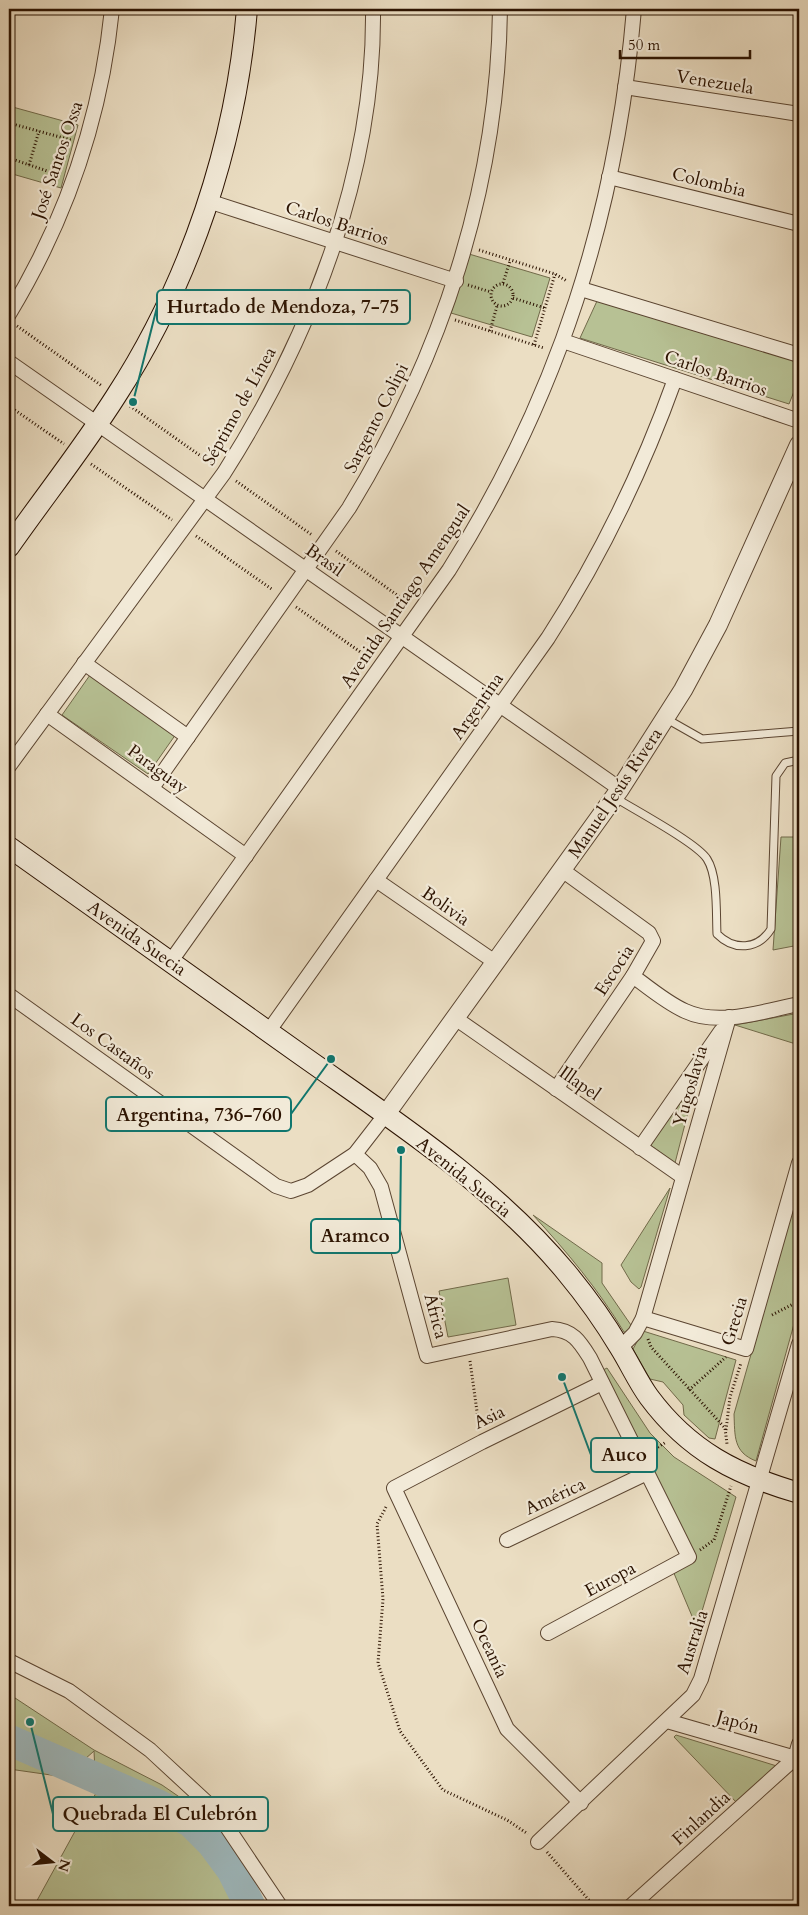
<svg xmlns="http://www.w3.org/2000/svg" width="808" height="1915" font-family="Cardo,serif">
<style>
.green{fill:#b7c194;stroke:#716a4a}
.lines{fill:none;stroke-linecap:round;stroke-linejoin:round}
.river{stroke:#9eb9be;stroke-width:31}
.service-casing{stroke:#5b4531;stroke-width:9}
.minor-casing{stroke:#5b4531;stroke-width:16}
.tertiary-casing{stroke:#5b4531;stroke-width:20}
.secondary-casing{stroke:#2b1200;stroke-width:22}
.path{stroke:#2b1200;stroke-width:3;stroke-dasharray:1 2.5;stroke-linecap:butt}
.service{stroke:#f2ead8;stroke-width:7}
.minor{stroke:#f2ead8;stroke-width:14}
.tertiary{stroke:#f2ead8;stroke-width:18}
.secondary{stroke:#f2ead8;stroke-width:20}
.labels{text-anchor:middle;stroke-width:4.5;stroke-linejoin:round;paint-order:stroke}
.street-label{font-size:18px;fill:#2b1200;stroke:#f2ead8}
.leader{fill:none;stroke:#0f766e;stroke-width:2}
.callout-dot{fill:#0f766e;stroke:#f2ead8;stroke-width:2}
.callout{fill:#f2ead8;stroke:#0f766e;stroke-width:2}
.callout-label{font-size:19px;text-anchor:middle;font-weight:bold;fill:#2b1200}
</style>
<rect width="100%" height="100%" fill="#ebdec3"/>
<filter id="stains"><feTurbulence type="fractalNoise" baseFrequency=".004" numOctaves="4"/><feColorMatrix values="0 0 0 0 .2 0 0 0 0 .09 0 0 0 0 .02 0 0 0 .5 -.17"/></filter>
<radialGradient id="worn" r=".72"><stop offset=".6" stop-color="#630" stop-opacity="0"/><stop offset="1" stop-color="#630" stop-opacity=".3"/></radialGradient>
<g class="green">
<path d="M9,106l69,19 -17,63 -52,-15z"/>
<path d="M469,254l81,24 -18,59 -81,-24z"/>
<path d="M597,301l202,61v17l-10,25 -209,-66z"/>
<path d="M90,675l86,59 -28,40 -86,-59z"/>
<path d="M781,837h18v108l-26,5z"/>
<path d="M799,1013v32l-64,-20z"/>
<path d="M691,1088l3,1 -19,74 -25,-18z"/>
<path d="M799,1186v120l-43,155c-23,-9 -21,-25 -22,-47z"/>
<path d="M670,1188l-29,99 -2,2 -8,-7 -10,-17z"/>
<path d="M533,1215l69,48v20l31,45 -5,5 -4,-1c-26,-43 -57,-80 -91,-117z"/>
<path d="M508,1278l8,47 -68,12 -9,-46z"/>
<path d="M643,1331l93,29 -21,79 -6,-1 -25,-23 -1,-10 -20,-23 -13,-3 -17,-30z"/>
<path d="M607,1368l43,65 24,24 62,40 -39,131 -24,-57 21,-16 -95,-183z"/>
<path d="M9,1694l85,56 68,35 45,31 58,90h-231l62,-113 -2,-42 -29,26 -56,-8z"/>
<path d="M676,1735l104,32 -43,36 -63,-66z"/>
</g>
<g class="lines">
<path class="river" d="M9,1740l149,65 33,17 21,21 20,27 18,36"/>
<defs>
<g id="service">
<path d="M665,718l37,21 97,-8"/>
<path d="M614,797c19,12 83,46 93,62 11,17 9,54 10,75 17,17 41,16 54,-5l5,-153 9,-13 14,-3"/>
</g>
<g id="minor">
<path d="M625,87l174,27"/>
<path d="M609,177l190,47"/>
<path d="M208,201l248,80"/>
<path d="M581,289l218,66"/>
<path d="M9,314c57,-94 92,-196 103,-305"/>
<path d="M563,341l236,80"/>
<path d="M9,362l611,427"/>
<path d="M84,663l104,74"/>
<path d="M47,714l199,142"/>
<path d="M9,766l215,-293c87,-137 151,-301 149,-464"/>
<path d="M152,788l197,-280c92,-151 149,-321 151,-499"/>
<path d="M376,880l119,82"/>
<path d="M171,961l278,-391c109,-173 168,-357 185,-561"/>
<path d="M633,976c16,12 34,27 52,35 34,16 79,0 114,-7"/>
<path d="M9,995l267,191 15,5 17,-6 47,-31 31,-40"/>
<path d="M455,1018l228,159"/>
<path d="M268,1032l280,-394c53,-82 94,-167 127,-259"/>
<path d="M556,1089l77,-113 20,-35 -4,-8 -87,-63"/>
<path d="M640,1148l81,-117"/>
<path d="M355,1154l15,14 11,19 46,169 125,-27c21,1 28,13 38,29l99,199 -141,76"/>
<path d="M643,1318l103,31 53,-186"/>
<path d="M620,1348l15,-15 8,-15 86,-301"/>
<path d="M507,1540l140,-67"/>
<path d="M9,1661l60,30 81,59 67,62 63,94"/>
<path d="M667,1721l132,38"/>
<path d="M581,1803l-74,-74 -113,-241 88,-46 120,-59"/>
<path d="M538,1842l155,-147 8,-16 98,-335"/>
<path d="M631,1906l164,-148 4,-14"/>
</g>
<path id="tertiary" d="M386,1114l234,-325 63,-99 35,-65 81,-180"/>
<g id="secondary">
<path d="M9,547c35,-50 74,-99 107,-151 74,-114 120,-252 131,-387"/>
<path d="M9,847c96,68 191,137 288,205 93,66 195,131 269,220 20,24 38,49 54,76 10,16 18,34 29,49 40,54 88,78 150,96"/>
</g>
</defs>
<use href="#service" class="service-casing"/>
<use href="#minor" class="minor-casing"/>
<use href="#tertiary" class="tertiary-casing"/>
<use href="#secondary" class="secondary-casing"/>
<g class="path">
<path d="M9,123l62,17"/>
<path d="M9,158l50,17"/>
<path d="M29,165l10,-34"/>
<path d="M479,250l76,24 12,7"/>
<path d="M503,283l7,-22"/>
<circle cx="502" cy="295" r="11"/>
<path d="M468,285l23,7"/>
<path d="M513,298l32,10"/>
<path d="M455,320l89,28"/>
<path d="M17,326l85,60"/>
<path d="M490,331l7,-25"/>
<path d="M534,345l21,-71"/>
<path d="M9,406l55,38"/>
<path d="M130,406l82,58"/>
<path d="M91,464l81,56"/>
<path d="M236,481l76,54"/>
<path d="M196,536l77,54"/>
<path d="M336,551l72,52"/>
<path d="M296,607l73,51"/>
<path d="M772,1315l27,-14"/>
<path d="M648,1339l3,8 74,81 2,16"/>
<path d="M470,1361l9,65"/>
<path d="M689,1390l37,-33"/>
<path d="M726,1430l4,-33 11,-34"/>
<path d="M652,1451l14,-9"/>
<path d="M386,1507l-9,17 6,75 -5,64 22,68 43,59 64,30 21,14"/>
<path d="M700,1550l14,-10 17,-54"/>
<path d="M547,1852l47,54"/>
</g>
<use href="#service" class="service"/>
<use href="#minor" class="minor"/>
<use href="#tertiary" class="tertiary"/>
<use href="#secondary" class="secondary"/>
</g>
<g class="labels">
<g class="street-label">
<text transform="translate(715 82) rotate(9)" y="6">Venezuela</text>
<text transform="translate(57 160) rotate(-71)" y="6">José Santos Ossa</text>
<text transform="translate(709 182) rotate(14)" y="6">Colombia</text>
<text transform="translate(337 223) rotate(18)" y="6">Carlos Barrios</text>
<text transform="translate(716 373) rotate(19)" y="6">Carlos Barrios</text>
<text transform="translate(239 406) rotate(-61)" y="6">Séptimo de Línea</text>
<text transform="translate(376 418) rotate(-63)" y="6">Sargento Colipi</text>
<text transform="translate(325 560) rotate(35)" y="6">Brasil</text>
<text transform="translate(405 596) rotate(-56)" y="6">Avenida Santiago Amengual</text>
<text transform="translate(477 706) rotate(-55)" y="6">Argentina</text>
<text transform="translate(158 769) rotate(36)" y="6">Paraguay</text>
<text transform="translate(615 793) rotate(-56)" y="6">Manuel Jesús Rivera</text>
<text transform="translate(446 906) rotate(35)" y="6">Bolivia</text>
<text transform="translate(137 938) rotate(35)" y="6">Avenida Suecia</text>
<text transform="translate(614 970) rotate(-57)" y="6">Escocia</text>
<text transform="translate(113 1046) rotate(36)" y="6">Los Castaños</text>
<text transform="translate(580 1083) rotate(35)" y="6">Illapel</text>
<text transform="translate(690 1086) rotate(-74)" y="6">Yugoslavia</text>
<text transform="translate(464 1177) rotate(39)" y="6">Avenida Suecia</text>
<text transform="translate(436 1316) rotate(75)" y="6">África</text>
<text transform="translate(734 1321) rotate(-73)" y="6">Grecia</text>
<text transform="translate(489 1417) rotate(-26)" y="6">Asia</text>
<text transform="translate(555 1496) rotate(-25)" y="6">América</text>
<text transform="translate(610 1579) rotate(-28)" y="6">Europa</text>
<text transform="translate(692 1642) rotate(-72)" y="6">Australia</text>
<text transform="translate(490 1648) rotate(65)" y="6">Oceanía</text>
<text transform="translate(738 1722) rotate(16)" y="6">Japón</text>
<text transform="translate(701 1818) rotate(-42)" y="6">Finlandia</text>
</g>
</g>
<path class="leader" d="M133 402L157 307M331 1059L291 1114M401 1150L400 1236M562 1377L591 1455M30 1722L53 1814"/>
<g class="callout-dot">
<circle cx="133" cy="402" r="5"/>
<circle cx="331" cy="1059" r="5"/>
<circle cx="401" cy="1150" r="5"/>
<circle cx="562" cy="1377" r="5"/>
<circle cx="30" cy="1722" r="5"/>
</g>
<g class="callout">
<rect x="157" y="290" width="253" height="34" rx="5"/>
<rect x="106" y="1097" width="185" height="34" rx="5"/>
<rect x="311" y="1219" width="89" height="34" rx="5"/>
<rect x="591" y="1438" width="66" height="34" rx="5"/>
<rect x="53" y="1797" width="215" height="34" rx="5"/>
</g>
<g class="callout-label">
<text x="283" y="313">Hurtado de Mendoza, 7-75</text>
<text x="199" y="1121">Argentina, 736-760</text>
<text x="355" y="1242">Aramco</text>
<text x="624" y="1461">Auco</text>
<text x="160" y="1820">Quebrada El Culebrón</text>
</g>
<rect width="808" height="1915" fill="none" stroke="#ebdec3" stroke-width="30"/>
<rect x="10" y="10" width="788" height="1895" fill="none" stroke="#2b1200" stroke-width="2.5"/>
<rect x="15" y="15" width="778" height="1885" fill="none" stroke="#2b1200"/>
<g transform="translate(52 1862) rotate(106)" stroke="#f2ead8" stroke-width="4" paint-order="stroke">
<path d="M0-4L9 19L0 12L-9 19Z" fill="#2b1200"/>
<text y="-8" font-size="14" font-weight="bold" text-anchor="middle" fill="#2b1200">N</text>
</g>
<path d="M620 50v8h130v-8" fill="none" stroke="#2b1200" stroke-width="2.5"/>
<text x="628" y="50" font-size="15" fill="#2b1200" stroke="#f2ead8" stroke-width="4" paint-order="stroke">50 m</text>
<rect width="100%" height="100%" filter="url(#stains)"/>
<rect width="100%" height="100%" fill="url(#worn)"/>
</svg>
